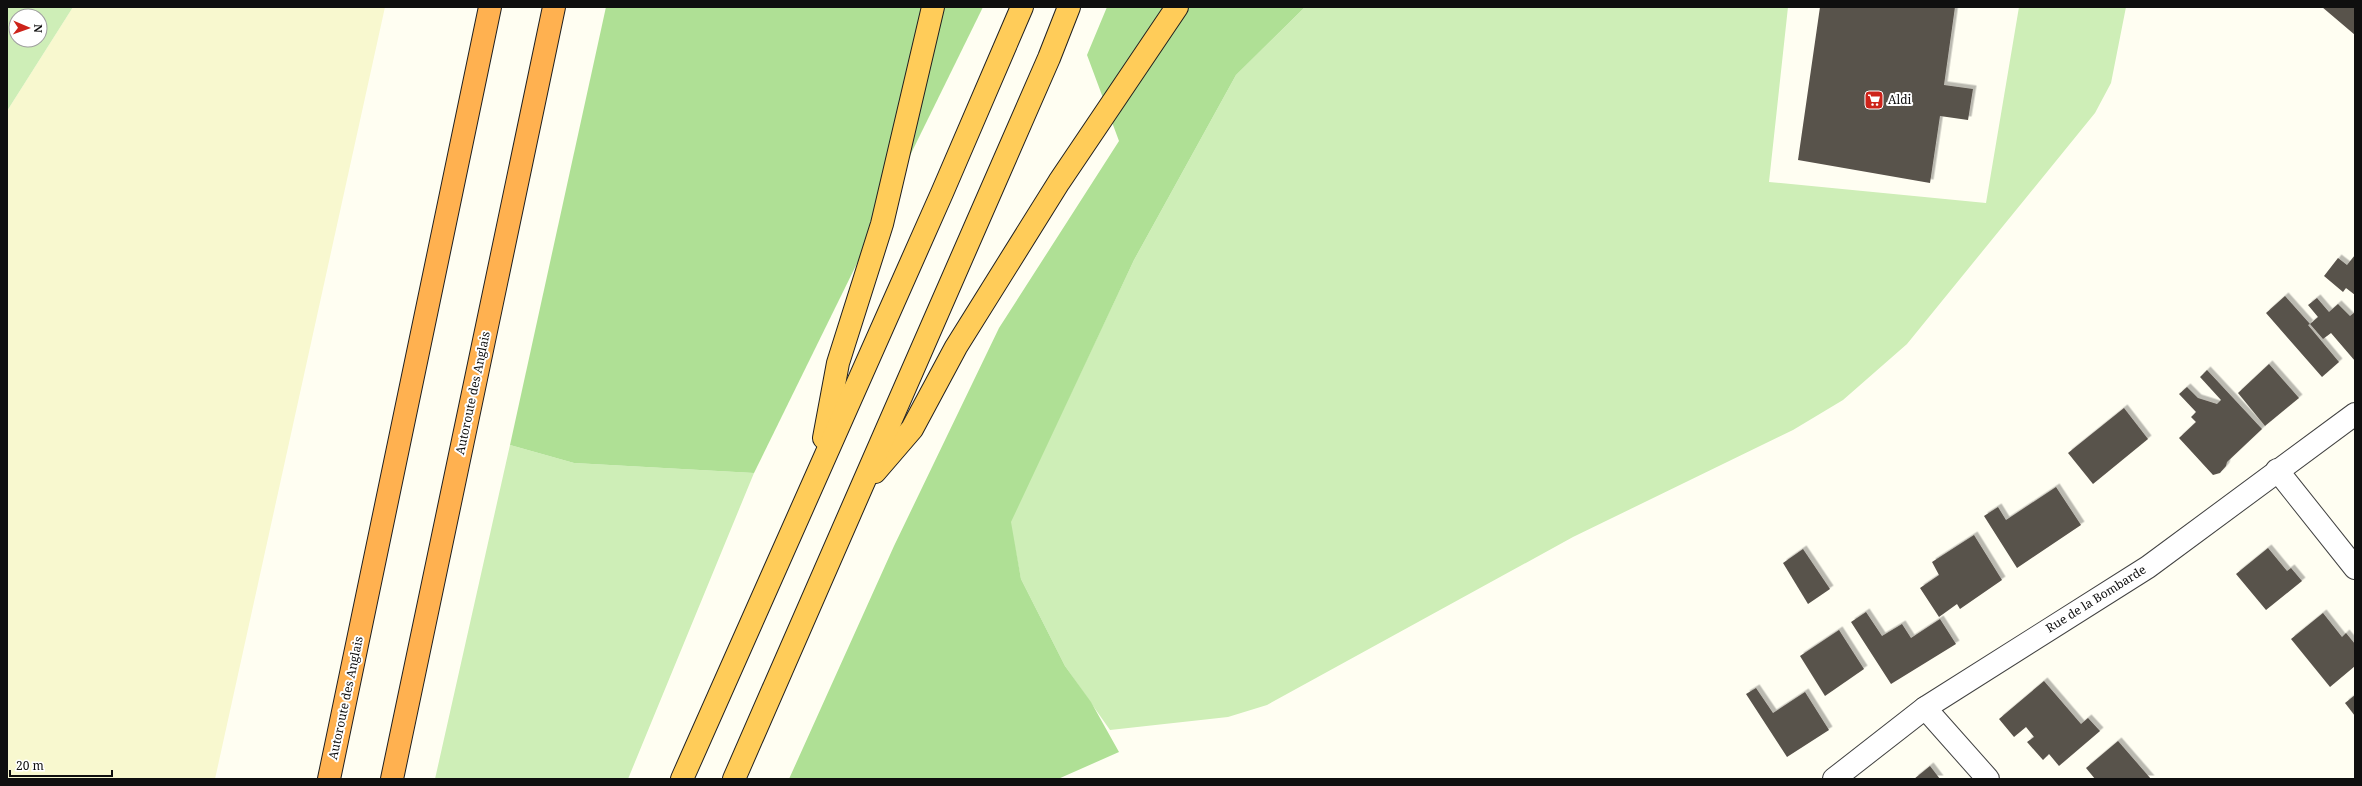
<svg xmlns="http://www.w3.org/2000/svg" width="2362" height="786" font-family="'Noto Serif',serif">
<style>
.farmland{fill:#f8f8cf}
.green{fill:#ceeeb7;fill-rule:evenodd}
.forest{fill:#afe095}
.building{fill:#59524b;filter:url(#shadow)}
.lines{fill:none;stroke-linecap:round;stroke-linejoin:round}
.minor-casing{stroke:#424242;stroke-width:24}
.trunk-casing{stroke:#202020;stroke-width:24}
.motorway-casing{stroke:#202020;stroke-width:24}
.minor{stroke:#fff;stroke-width:22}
.trunk{stroke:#ffcc59;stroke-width:22}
.motorway{stroke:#ffb150;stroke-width:22}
.labels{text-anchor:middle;stroke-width:4;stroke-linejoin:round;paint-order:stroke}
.poi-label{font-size:12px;fill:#0f0f0f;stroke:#fff;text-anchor:start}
.street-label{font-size:12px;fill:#0f0f0f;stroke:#fff}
</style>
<defs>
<filter id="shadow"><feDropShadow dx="3.5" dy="-3.5" stdDeviation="0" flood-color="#0004"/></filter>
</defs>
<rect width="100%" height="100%" fill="#fffef2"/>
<path class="farmland" d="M73,7h312l-170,772h-208v-668z"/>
<g class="green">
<path d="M7,7h66l-66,104zM16,16h24v24h-24z"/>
<path d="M1305,7h483l-19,175 217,21 33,-196h107l-15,76 -16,30 -188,231 -64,56 -50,30 -220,107 -306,168 -39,12 -118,13 -45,-64 -44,-87 -11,-57 124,-262 102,-185z"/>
<path d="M510,445l64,18 180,10 -126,306h-193z"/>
</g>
<g class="forest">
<path d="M606,7h377l-229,466 -180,-10 -64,-18z"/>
<path d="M1107,7h198l-69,68 -102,185 -123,262 10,57 44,87 26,36 28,50 -61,27h-269l105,-233 105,-218 120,-187 -32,-86z"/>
</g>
<g class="building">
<path d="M1820,7h135l-11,78 29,4 -5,31 -28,-4 -10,67 -132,-23z"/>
<path d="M2322,7h33v28l-20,-17z"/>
<path d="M2355,255v40l-9,-7 -3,4 -19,-16 14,-18 9,7z"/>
<path d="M2285,296l25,28 -2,1 31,37 -17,15 -56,-64z"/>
<path d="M2317,298l12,14 9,-8 12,12 5,-4v49l-24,-28 -8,6 -13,-15 8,-7 -10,-12z"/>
<path d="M2269,364l30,34 -34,28 -27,-33z"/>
<path d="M2207,370l55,59 -35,33 -1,4 -6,7 -7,2 -34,-37 17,-16 -5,-5 5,-5 -17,-18 8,-7 11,11 19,6 4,-4 -21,-23z"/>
<path d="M2124,408l24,31 -55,45 -25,-31z"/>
<path d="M2056,487l25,38 -64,43 -33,-52 14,-9 8,13z"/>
<path d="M1974,535l28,45 -42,29 -3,-5 -18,13 -19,-29 19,-13 -7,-13z"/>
<path d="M2268,548l19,23 4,-3 11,13 -36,29 -30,-36z"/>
<path d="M1803,549l27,40 -22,15 -25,-41z"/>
<path d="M1866,612l16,24 20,-12 9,14 29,-19 16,25 -65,40 -40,-62z"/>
<path d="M2323,613l19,24 4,-4 9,11v22l-25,21 -39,-48z"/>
<path d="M1839,630l25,39 -39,27 -25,-40z"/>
<path d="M2044,681l37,43 7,-6 12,13 -41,35 -10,-12 -6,6 -16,-18 7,-5 -8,-10 -12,10 -15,-18z"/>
<path d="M1756,688l17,25 32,-21 24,38 -42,27 -41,-63z"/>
<path d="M2355,695v21l-10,-13z"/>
<path d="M2118,741l33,38h-56l-9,-11z"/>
<path d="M1930,766l10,13h-26z"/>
</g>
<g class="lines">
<defs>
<g id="minor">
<path d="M2277,470l78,98"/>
<path d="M1925,708l63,71"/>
<path d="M1834,779l91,-71 223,-141 207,-153"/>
</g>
<g id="trunk">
<path d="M824,438l14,-75 44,-139 51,-217"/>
<path d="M875,472l37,-43 44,-82 103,-165 118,-175"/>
<path d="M682,779l260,-586 80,-186"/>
<path d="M734,779l315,-721 20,-51"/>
</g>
<g id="motorway">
<path d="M329,779l161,-772"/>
<path d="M392,779l162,-772"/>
</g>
</defs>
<use href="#minor" class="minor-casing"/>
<use href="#trunk" class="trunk-casing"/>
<use href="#motorway" class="motorway-casing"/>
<use href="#minor" class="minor"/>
<use href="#trunk" class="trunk"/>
<use href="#motorway" class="motorway"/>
</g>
<defs>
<symbol id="supermarket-square" viewBox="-11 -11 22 22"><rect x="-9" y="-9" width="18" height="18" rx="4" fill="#cd231a" stroke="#fff"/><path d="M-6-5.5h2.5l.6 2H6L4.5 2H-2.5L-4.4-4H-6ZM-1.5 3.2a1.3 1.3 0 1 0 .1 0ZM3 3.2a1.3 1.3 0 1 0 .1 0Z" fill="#fff"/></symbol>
</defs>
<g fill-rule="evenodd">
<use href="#supermarket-square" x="1863" y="89" width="22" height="22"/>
</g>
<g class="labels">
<g class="poi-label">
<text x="1888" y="104">Aldi</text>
</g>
<g class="street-label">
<text transform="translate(473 393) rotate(-78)" y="4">Autoroute des Anglais</text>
<text transform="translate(2096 599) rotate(-32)" y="4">Rue de la Bombarde</text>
<text transform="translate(346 698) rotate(-78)" y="4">Autoroute des Anglais</text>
</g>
</g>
<rect width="2362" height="786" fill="none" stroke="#0f0f0f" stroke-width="16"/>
<g transform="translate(28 28) rotate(92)"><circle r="19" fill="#ffffff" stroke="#9f9f9f"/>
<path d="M0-3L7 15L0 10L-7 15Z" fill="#cd231a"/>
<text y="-6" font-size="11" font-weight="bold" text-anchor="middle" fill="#0f0f0f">N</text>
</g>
<path d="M10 770v6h102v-6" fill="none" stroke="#0f0f0f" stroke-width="2"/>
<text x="16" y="770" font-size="12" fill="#0f0f0f" stroke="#ffffff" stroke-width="3" paint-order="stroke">20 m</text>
</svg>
